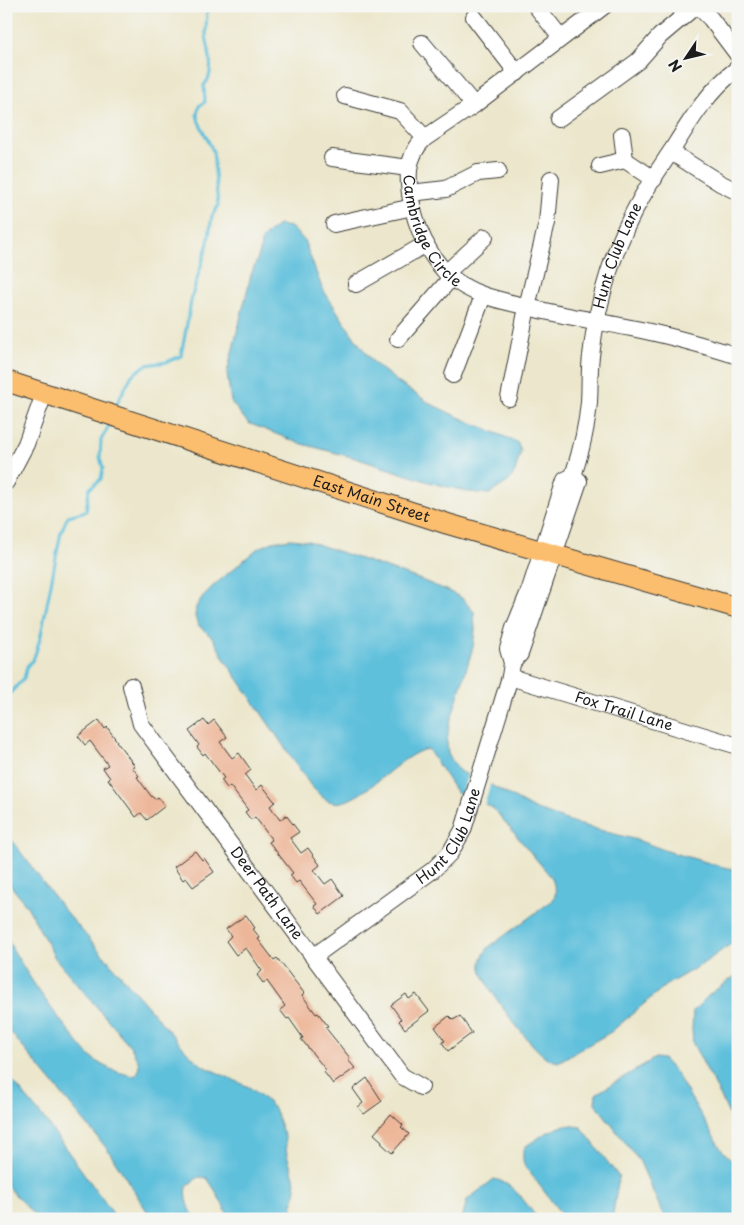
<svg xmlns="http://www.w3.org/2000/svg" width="744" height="1225" font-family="'Playpen Sans',sans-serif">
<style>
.water{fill:#5ec0dc;stroke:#3d6e7c}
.pier{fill:#ece7cc}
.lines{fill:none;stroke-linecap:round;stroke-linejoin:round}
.stream{stroke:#5ec0dc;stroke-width:3}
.building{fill:#edb698}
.minor-casing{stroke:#3b3a36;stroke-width:18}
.major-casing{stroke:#3b3a36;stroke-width:22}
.minor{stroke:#fff;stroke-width:16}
.major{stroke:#fbbd6e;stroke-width:20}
.labels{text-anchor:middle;stroke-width:4;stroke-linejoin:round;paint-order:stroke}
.street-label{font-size:15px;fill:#1c1c1c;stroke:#f6f6f2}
</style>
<rect width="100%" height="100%" fill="#f6f6f2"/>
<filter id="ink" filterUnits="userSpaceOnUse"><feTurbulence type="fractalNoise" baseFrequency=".02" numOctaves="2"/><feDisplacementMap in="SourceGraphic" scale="10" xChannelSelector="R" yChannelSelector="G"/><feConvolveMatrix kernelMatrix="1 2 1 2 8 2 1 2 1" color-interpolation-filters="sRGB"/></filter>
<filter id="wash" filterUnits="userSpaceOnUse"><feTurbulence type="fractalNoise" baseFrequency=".0096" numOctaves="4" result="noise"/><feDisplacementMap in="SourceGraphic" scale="20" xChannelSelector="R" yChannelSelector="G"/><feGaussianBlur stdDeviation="1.12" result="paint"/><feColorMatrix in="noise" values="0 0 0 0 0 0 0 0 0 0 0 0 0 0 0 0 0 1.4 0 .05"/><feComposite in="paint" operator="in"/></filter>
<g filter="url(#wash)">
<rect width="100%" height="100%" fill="#ece7cc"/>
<g class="water">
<path d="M278,225l13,2 13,13 18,48 32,49 19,25 26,21 32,21 25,12 61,26 4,9 -6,21 -6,9 -20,13 -20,-2 -37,-9 -77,-25 -56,-15 -51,-20 -17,-21 -4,-29 24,-98 9,-23 1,-10 5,-7z"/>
<path d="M291,539l17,2 108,37 30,12 16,8 12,14 1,18 -2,17 -24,79 -2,16 1,12 11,17 30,13 45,25 47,16 56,15 33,12 68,19v68l-37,26 -35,20 -55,47 -53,30c-3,-1 -8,-2 -11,-4 -16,-10 -64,-72 -66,-90 -1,-8 3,-15 8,-21l64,-47 3,-8 -4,-14 -58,-69 -10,-6 -27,-10 -29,-44c-28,3 -72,64 -99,52 -7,-3 -13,-10 -18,-15l-86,-126 -12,-22 -14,-12 -4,-9 1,-10 7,-11 9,-9 45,-38 18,-8z"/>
<path d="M6,832l53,72 129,149 15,13 46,21 11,8 14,13 11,30 2,17 7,22 2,11 -6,31h-60l-15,-29 -8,-12 -9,-1 -11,9c-2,13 2,22 8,33h-43l-44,-69 -102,-123v-90c17,32 37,61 59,89 9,11 17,23 27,32 13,10 26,15 42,18l4,-3 1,-10 -8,-16 -76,-89 -28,-52 -21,-26z"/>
<path d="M738,974v159l-21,-44 -24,-45 -1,-15 1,-18 17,-17z"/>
<path d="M655,1058l8,1 13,14 45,76 17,18v52h-73l-25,-57 -45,-59 1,-9z"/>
<path d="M6,1073l39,47 72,99h-79l-32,-34z"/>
<path d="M565,1125l16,2 38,50 -7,42h-47l-40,-53c-3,-6 -3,-14 1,-20l20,-13z"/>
<path d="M494,1179c20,4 32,25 44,40h-76l5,-19z"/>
</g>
<path class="pier" d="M468,773l23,9 -7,23 -23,-8z"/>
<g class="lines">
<g class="stream">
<path d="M115,409l4,-10 13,-24 14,-10 21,-3 14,-6 11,-60 16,-53 4,-27 6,-10 -5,-55 -14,-29 -2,-7 2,-9 6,-4 -1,-17c12,-10 4,-37 2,-50 0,-10 1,-19 1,-29"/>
<path d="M6,698l18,-20 3,-12 6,-6 4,-11 4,-14 20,-103 7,-16 18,-5 3,-22 12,-10 2,-11 -3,-11 1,-17 10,-18"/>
</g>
</g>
<g id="blocks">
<g class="building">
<path d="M99,720l6,9 2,-2 10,14h-1l19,25 -3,1 7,9 -2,1 14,19 4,3 3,-2 7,9 -18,14 -6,-7 -5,4 -28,-38 2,-1 -7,-10 5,-3 -18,-24 -5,4 -7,-9z"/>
<path d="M204,720l4,5 6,-5 13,17 -7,5 12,16 7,-5 12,17 -6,5 11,15 6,-5 13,17 -5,4 10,14 6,-5 13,17 -9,6 11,15 7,-5 12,17 -6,5 11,14 7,-5 12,17 -24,18 -6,-8 3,-2 -18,-23 -3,2 -6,-8 3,-2 -24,-31 3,-2 -17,-23 -4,3 -6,-8 3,-2 -18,-24 -3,2 -6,-8 3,-2 -19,-25 -2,2 -6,-8 2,-2 -10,-14z"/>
<path d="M195,851l7,9 2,-2 10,14 -21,15 -7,-9 -3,2 -9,-13z"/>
<path d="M246,915l9,13 -2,1 7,9 -2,1 16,21 3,-2 27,35 -2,2 14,19 2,-1 10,13 -3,1 25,31 -2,2 7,8 -22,16 -9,-12 2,-2 -25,-31 2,-1 -14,-20 -2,1 -7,-9 5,-4 -18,-25 -4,2 -6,-8 5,-4 -16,-23 -10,7 -10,-14 5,-5 -5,-7z"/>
<path d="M406,994l3,5 7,-5 13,17 -24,18 -6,-8 2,-2 -10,-14z"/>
<path d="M449,1016l4,4 7,-4 12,17 -24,18 -6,-9 3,-1 -10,-14z"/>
<path d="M367,1078l15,23 -18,13 -6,-7 5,-4 -10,-14z"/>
<path d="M391,1114l12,11 -2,2 8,7 -17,19 -11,-10 1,-2 -8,-7z"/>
</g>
</g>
</g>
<g filter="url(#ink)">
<use href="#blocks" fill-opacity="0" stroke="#3b3a36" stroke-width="1"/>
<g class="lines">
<defs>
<g id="minor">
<path d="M536,6l25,32"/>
<path id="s1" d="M604,6l-130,99 -49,33c-20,19 -18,42 -13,67 6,26 18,54 39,72 22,19 49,23 77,30 34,9 69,14 103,21 36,7 72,17 107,28"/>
<path d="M698,6l13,13 27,36"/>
<path d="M474,17l43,56"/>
<path d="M422,43l52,62"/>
<path d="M345,96l55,15 25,27"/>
<path d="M558,119l80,-58 22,-25 32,-27 2,-3"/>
<path d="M622,135l3,25"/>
<path d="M671,152l49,31 18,9"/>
<path d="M332,158l77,10"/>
<path d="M600,166l25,-6 29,19"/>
<path d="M410,193l36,-4 32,-16 20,-2"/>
<path d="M334,224l79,-17"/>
<path d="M446,273l39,-36"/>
<path d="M356,284l70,-40"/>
<path d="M398,339l53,-61"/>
<path d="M453,375l30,-79"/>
<path d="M509,398l18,-91 20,-84 4,-44"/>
<path d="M6,482l20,-38 18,-50"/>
<path d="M512,663l8,-9 59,-173 -6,-5"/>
<path id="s2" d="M510,677l228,69"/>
<path id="s3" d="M131,686l10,38 261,352 19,11"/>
<path id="s4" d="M313,957l120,-87 17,-17 13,-23 47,-153 2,-14 -4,-14 6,-21 16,-39 35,-109 8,-4c8,-25 14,-49 16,-74 1,-15 0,-31 2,-46 6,-56 24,-113 52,-161 9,-16 19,-30 29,-45 20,-32 36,-59 66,-82"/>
</g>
<g id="major">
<path id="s5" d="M6,381l442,143 290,84"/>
</g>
</defs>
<use href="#minor" class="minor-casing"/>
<use href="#major" class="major-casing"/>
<use href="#minor" class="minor"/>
<use href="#major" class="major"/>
</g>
</g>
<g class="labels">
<g class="street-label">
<text dy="5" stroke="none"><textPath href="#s1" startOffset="326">Cambridge Circle</textPath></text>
<text dy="5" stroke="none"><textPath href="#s4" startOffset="801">Hunt Club Lane</textPath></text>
<text dy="5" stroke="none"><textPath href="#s5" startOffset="384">East Main Street</textPath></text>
<text dy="5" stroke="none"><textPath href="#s2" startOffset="119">Fox Trail Lane</textPath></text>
<text dy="5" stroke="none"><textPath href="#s4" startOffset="186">Hunt Club Lane</textPath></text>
<text dy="5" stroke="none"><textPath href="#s3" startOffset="250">Deer Path Lane</textPath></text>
</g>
</g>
<rect width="744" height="1225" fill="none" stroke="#f6f6f2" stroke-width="25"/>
<g transform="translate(686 58) rotate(235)" stroke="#f6f6f2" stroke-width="4" paint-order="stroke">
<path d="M0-4L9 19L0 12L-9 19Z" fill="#1c1c1c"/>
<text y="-8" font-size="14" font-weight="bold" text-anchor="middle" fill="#1c1c1c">N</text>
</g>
</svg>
